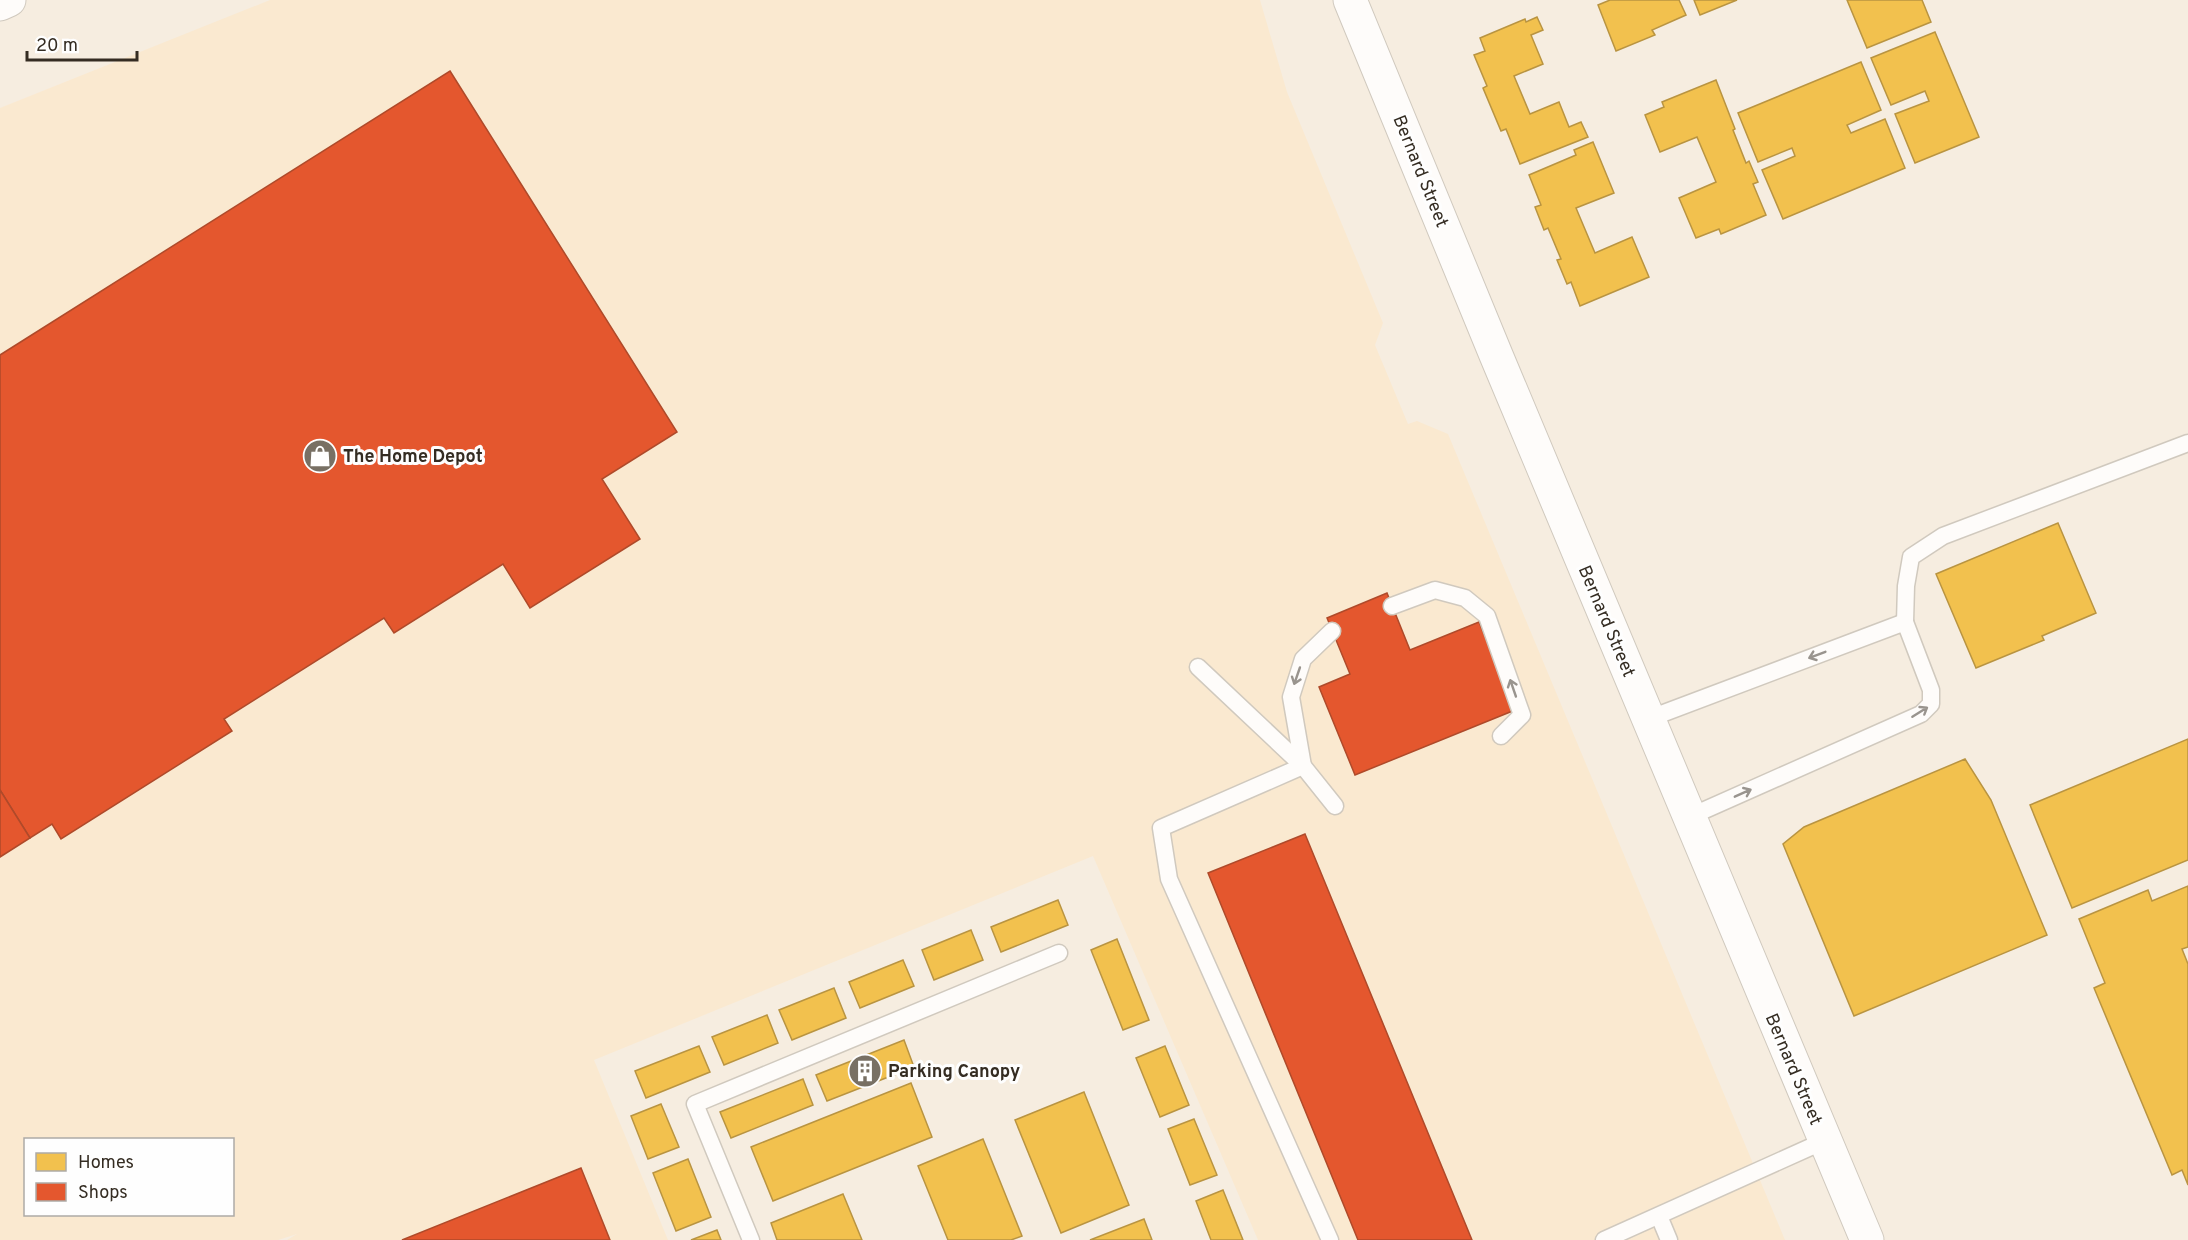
<svg xmlns="http://www.w3.org/2000/svg" width="2188" height="1240" font-family="Overpass,sans-serif">
<style>
.built{fill:#fae9d0;fill-rule:evenodd}
.homes{fill:#f2c14e;stroke:#b99441;stroke-width:1.5}
.shops{fill:#e4572e;stroke:#af4a2a;stroke-width:1.5}
.lines{fill:none;stroke-linecap:round;stroke-linejoin:round}
.service-casing{stroke:#d0c9be;stroke-width:19}
.minor-casing{stroke:#d0c9be;stroke-width:35}
.tertiary-casing{stroke:#d0c9be;stroke-width:35}
.service{stroke:#fefcfa;stroke-width:16}
.minor{stroke:#fefcfa;stroke-width:33}
.tertiary{stroke:#fefcfa;stroke-width:33}
.oneway{stroke:#99948e}
.labels{text-anchor:middle;stroke-width:6;stroke-linejoin:round;paint-order:stroke}
.street-label{font-size:18px;fill:#342c22;stroke:#fefefe}
.poi-label{font-size:18px;font-weight:bold;fill:#342c22;stroke:#fefefe;text-anchor:start}
</style>
<rect width="100%" height="100%" fill="#f6ede0"/>
<path class="built" d="M270,0h990l27,92 96,231 -8,22 33,79 9,-3 31,13 337,806h-527l-165,-384 -499,204 74,180h-381l10,-6 -19,6h-278v-1132zM26,1140h206v74h-206z"/>
<g class="homes">
<path d="M1610,0h69l7,15 -34,15 3,5 -39,16 -18,-46z"/>
<path d="M1694,0h43l-37,15z"/>
<path d="M1847,0h75l9,22 -64,26z"/>
<path d="M1537,17l6,13 -12,5 12,29 -29,12 16,38 29,-12 10,25 12,-5 7,15 -68,27 -14,-35 -5,2 -18,-43 4,-2 -13,-31 11,-4 -5,-13 45,-19 1,3z"/>
<path d="M1935,32l44,105 -64,26 -20,-49 34,-13 -4,-10 -34,14 -20,-47z"/>
<path d="M1861,62l20,48 -34,15 4,8 34,-14 20,49 -122,51 -21,-49 33,-14 -3,-8 -34,14 -20,-49z"/>
<path d="M1716,80l19,49 -2,1 13,33 3,-2 9,21 -5,2 13,31 -45,19 -2,-5 -23,9 -17,-40 37,-16 -19,-45 -37,15 -15,-37 19,-8 -2,-5z"/>
<path d="M1593,142l21,51 -38,15 19,45 37,-16 17,40 -69,29 -9,-24 -4,2 -10,-24 4,-1 -13,-31 -4,2 -9,-23 6,-2 -12,-30 47,-20 -2,-5z"/>
<path d="M2058,523l38,90 -54,23 2,4 -68,28 -40,-94z"/>
<path d="M2188,739v121l-116,48 -42,-103z"/>
<path d="M1965,759l26,41 56,135 -193,81 -71,-172 21,-17z"/>
<path d="M2188,886v61l-6,2 6,15v221l-6,-15 -10,5 -78,-187 11,-5 -26,-64 69,-29 4,11z"/>
<path d="M1058,900l10,25 -67,27 -10,-25z"/>
<path d="M971,930l12,30 -49,20 -12,-30z"/>
<path d="M1117,939l32,81 -26,10 -32,-80z"/>
<path d="M903,960l11,26 -54,22 -11,-26z"/>
<path d="M834,988l12,30 -54,22 -13,-30z"/>
<path d="M767,1015l11,28 -54,22 -12,-28z"/>
<path d="M904,1040l10,27 -87,34 -11,-26z"/>
<path d="M699,1046l11,26 -64,26 -11,-27z"/>
<path d="M1165,1046l24,59 -29,12 -24,-59z"/>
<path d="M803,1079l10,26 -82,33 -11,-26z"/>
<path d="M911,1083l21,54 -159,64 -22,-54z"/>
<path d="M1084,1092l45,113 -68,28 -46,-113z"/>
<path d="M661,1104l18,43 -31,12 -17,-43z"/>
<path d="M1194,1119l23,56 -27,10 -22,-56z"/>
<path d="M983,1139l39,97 -11,4h-63l-30,-74z"/>
<path d="M688,1159l23,58 -35,14 -23,-58z"/>
<path d="M1223,1190l20,50h-32l-15,-39z"/>
<path d="M843,1194l19,46h-85l-6,-17z"/>
<path d="M1144,1219l8,21h-62z"/>
<path d="M717,1230l4,10h-30z"/>
</g>
<g class="shops">
<path d="M450,71l227,361 -75,47 38,60 -110,69 -27,-44 -109,69 -10,-15 -160,101 8,12 -171,108 -9,-15 -22,14 -30,-48v-435z"/>
<path d="M1387,593l23,57 69,-28 36,88 -160,65 -36,-88 31,-13 -23,-56z"/>
<path d="M0,790l30,48 -30,19z"/>
<path d="M1305,834l167,406h-114l-150,-367z"/>
<path d="M581,1168l29,72h-208z"/>
</g>
<g class="lines">
<defs>
<g id="service">
<path d="M1392,606l43,-16 30,8 22,18 35,99 -21,21"/>
<path d="M1905,622l1,-36 5,-29 32,-21 245,-93"/>
<path d="M1198,667l105,99 32,40"/>
<path d="M1648,719l257,-97 26,68v14l-10,10 -232,103"/>
<path d="M1659,1216l10,24"/>
<path d="M751,1240l-56,-136 364,-151"/>
<path d="M1330,1240l-161,-361 -8,-51 142,-62 -12,-69 12,-38 29,-28"/>
<path d="M1604,1240l220,-99"/>
</g>
<path id="minor" d="M0,4l9,-4"/>
<path id="tertiary" d="M1350,0l146,355 371,885"/>
</defs>
<use href="#service" class="service-casing"/>
<use href="#minor" class="minor-casing"/>
<use href="#tertiary" class="tertiary-casing"/>
<use href="#service" class="service"/>
<use href="#minor" class="minor"/>
<use href="#tertiary" class="tertiary"/>
</g>
<defs><path id="oneway-shaft" d="M-6 0H5M1.5-3L5.5 0L1.5 3" fill="none" stroke-width="1.6" stroke-linecap="round" stroke-linejoin="round" transform="scale(1.5)"/></defs>
<g class="oneway">
<use href="#oneway-shaft" transform="translate(1817 655) rotate(159)"/>
<use href="#oneway-shaft" transform="translate(1297 676) rotate(109)"/>
<use href="#oneway-shaft" transform="translate(1513 688) rotate(-109)"/>
<use href="#oneway-shaft" transform="translate(1920 712) rotate(-32)"/>
<use href="#oneway-shaft" transform="translate(1743 793) rotate(-24)"/>
</g>
<defs>
<symbol id="shop-disc" viewBox="-11 -11 22 22"><circle r="9.5" fill="#787064" stroke="#fefefe"/><path d="M-5-2.5h2.3a2.7 3.5 0 0 1 5.4 0H5L5.5 6h-11ZM-1.5-2.5h3a1.5 2.3 0 0 0-3 0Z" fill="#fff"/></symbol>
<symbol id="building-disc" viewBox="-11 -11 22 22"><circle r="9.5" fill="#787064" stroke="#fefefe"/><path d="M-4-6H4V6H1V3H-1V6H-4ZM-2.5-4.3h1.7v1.8h-1.7ZM.8-4.3h1.7v1.8H.8ZM-2.5-1h1.7V.8h-1.7ZM.8-1h1.7V.8H.8Z" fill="#fff"/></symbol>
</defs>
<g fill-rule="evenodd">
<use href="#shop-disc" x="301" y="437" width="38" height="38"/>
<use href="#building-disc" x="846" y="1052" width="38" height="38"/>
</g>
<g class="labels">
<g class="street-label">
<text transform="translate(1421 171) rotate(68)" y="6">Bernard Street</text>
<text transform="translate(1607 621) rotate(67)" y="6">Bernard Street</text>
<text transform="translate(1794 1069) rotate(67)" y="6">Bernard Street</text>
</g>
<g class="poi-label">
<text x="343" y="462">The Home Depot</text>
<text x="888" y="1077">Parking Canopy</text>
</g>
</g>
<rect x="24" y="1138" width="210" height="78" fill="#fefefe" stroke="#adaaa6" stroke-width="1.5"/>
<rect x="36" y="1153" width="30" height="18" fill="#f2c14e" stroke="#adaaa6" stroke-width="1.5"/>
<text x="78" y="1168" font-size="18" fill="#342c22">Homes</text>
<rect x="36" y="1183" width="30" height="18" fill="#e4572e" stroke="#adaaa6" stroke-width="1.5"/>
<text x="78" y="1198" font-size="18" fill="#342c22">Shops</text>
<path d="M27 51v9h110v-9" fill="none" stroke="#342c22" stroke-width="3"/>
<text x="36" y="51" font-size="18" fill="#342c22" stroke="#fefefe" stroke-width="4.5" paint-order="stroke">20 m</text>
</svg>
